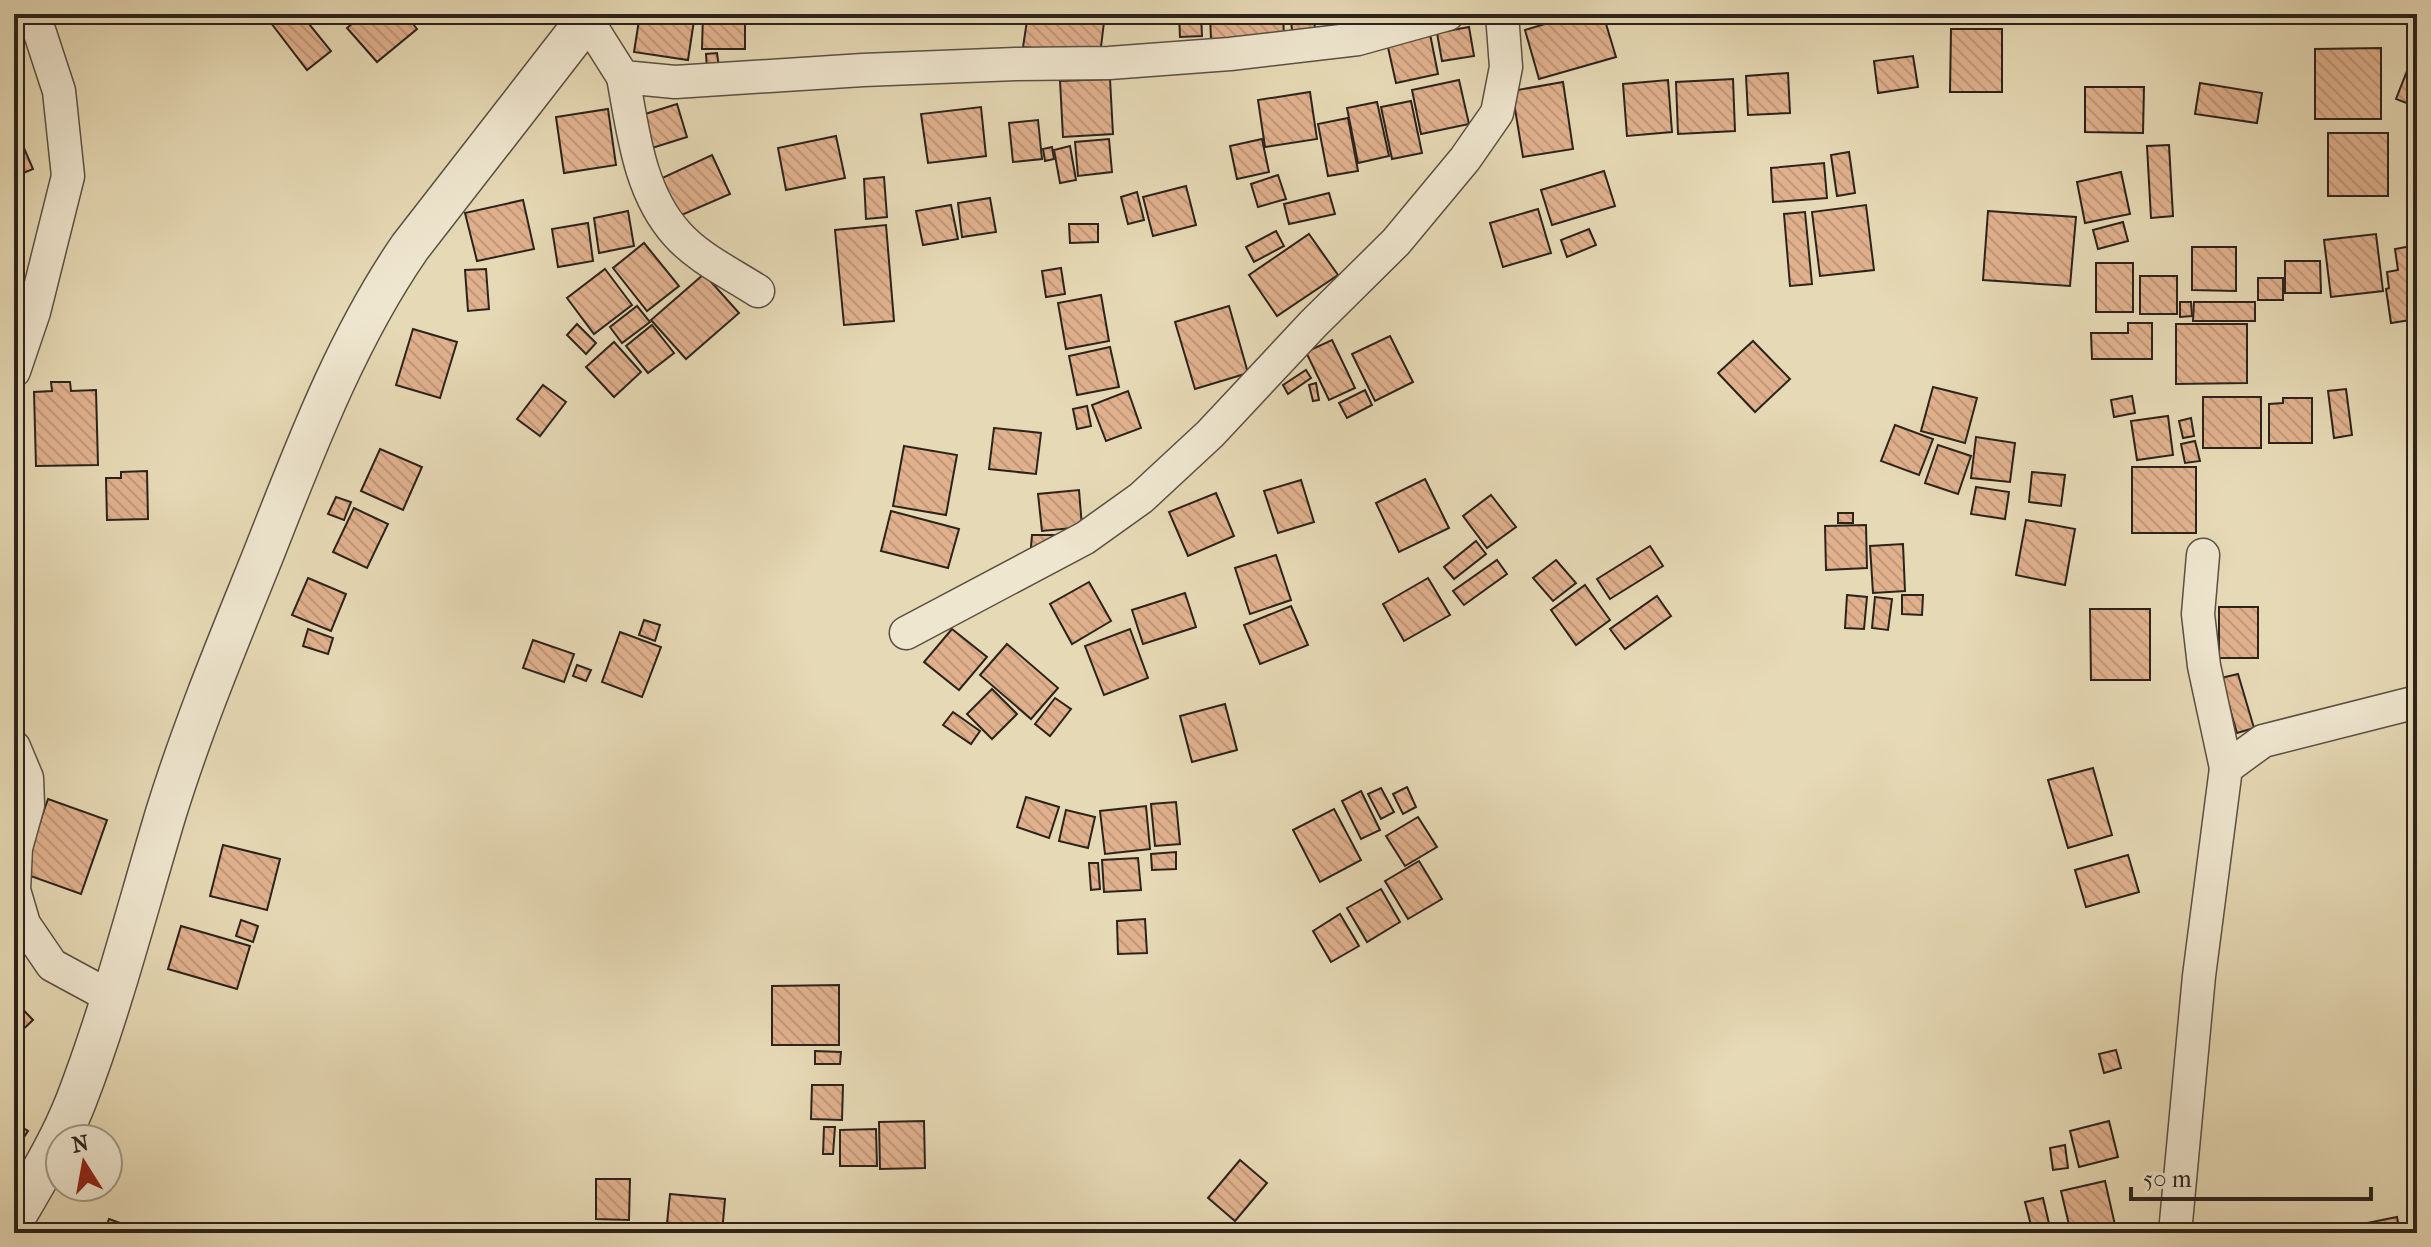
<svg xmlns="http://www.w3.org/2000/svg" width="2431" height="1247" font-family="'IM FELL French Canon',serif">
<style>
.building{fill:url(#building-back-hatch);stroke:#2c231b;stroke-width:2}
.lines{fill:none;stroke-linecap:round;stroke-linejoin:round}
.minor-casing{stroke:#5a5042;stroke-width:35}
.tertiary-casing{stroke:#5a5042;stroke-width:43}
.minor{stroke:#efe6cf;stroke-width:32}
.tertiary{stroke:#efe6cf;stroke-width:40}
</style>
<defs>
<pattern id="building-back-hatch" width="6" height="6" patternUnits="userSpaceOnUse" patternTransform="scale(2)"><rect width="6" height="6" fill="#e1b18e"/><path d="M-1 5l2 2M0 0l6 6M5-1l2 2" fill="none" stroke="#c1987a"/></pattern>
</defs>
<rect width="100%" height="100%" fill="#e6d9b5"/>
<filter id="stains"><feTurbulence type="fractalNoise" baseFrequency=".0025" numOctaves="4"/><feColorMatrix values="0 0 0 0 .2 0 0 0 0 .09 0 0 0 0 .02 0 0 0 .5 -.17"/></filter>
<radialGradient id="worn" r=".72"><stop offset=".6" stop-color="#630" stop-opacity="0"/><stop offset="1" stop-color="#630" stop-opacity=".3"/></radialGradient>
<g class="building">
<path d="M275,14h26l30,37 -24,19 -39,-51z"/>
<path d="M363,14h42l12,15 -40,33 -30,-34z"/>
<path d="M640,14h55l-7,46 -54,-8z"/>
<path d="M703,14h42v35h-43z"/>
<path d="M1028,14h77l-5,41 -77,-8z"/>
<path d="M1179,14h22l1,22 -22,1z"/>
<path d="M1210,14h73l1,23 -73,3z"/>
<path d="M1290,14h23l3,20 -23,3z"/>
<path d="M1578,14h25l13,43 -77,22 -14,-49z"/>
<rect x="1878" y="14" width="47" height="7"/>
<rect x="2236" y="14" width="51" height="8"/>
<path d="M1469,27l5,29 -32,5 -5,-28z"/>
<path d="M1951,29h51v63h-52z"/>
<path d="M1430,34l8,40 -42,9 -9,-40z"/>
<path d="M2381,48v71h-66v-70z"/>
<path d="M717,53l2,15 -12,1 -1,-15z"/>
<path d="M1913,56l5,31 -40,6 -4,-32z"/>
<path d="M2411,61l6,3v43l-21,-8z"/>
<path d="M1788,73l2,40 -42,2 -2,-39z"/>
<path d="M1110,79l3,55 -50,3 -3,-56z"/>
<path d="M1733,79l2,52 -57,3 -2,-52z"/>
<path d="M1459,80l10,44 -48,10 -9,-44z"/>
<path d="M1668,80l4,52 -45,4 -4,-52z"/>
<path d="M1563,82l10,67 -50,8 -11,-66z"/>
<path d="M2200,83l62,10 -5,30 -62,-9z"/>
<path d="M2085,87h59l-1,46 -58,-1z"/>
<path d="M1310,92l7,47 -52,8 -7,-47z"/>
<path d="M1411,101l11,52 -30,6 -11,-52z"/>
<path d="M1377,102l12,54 -31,7 -11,-55z"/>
<path d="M677,104l10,33 -35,11 -10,-33z"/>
<path d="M981,107l5,49 -58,7 -7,-49z"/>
<path d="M608,109l8,56 -52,8 -8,-56z"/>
<path d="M1348,118l10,53 -30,5 -10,-52z"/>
<path d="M1038,120l4,39 -29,3 -4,-39z"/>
<path d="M14,125l19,44 -19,8z"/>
<rect x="2328" y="133" width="60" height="63"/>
<path d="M836,136l9,42 -59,12 -8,-42z"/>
<path d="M1109,139l3,33 -34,4 -3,-34z"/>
<path d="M1262,139l7,33 -32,7 -7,-33z"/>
<path d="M2169,145l4,71 -22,2 -4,-72z"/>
<path d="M1070,146l6,34 -16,3 -6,-33z"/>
<path d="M1052,147l2,12 -9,2 -2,-12z"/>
<path d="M1849,152l6,41 -18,3 -6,-41z"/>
<path d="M712,155l18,39 -53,23 -17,-38z"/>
<path d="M1824,163l3,35 -54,4 -2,-34z"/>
<path d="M1604,171l11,35 -63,19 -11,-35z"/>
<path d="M2121,172l9,42 -45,9 -8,-41z"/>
<path d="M1278,175l8,24 -28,8 -7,-23z"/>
<path d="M884,177l3,40 -21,2 -2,-40z"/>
<path d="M1186,186l10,39 -43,11 -10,-39z"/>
<path d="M1137,192l7,28 -16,4 -7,-27z"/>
<path d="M1329,193l6,21 -46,10 -5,-20z"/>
<path d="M990,198l6,34 -34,5 -4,-34z"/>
<path d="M523,200l11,49 -57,12 -12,-48z"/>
<path d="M951,205l7,34 -35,6 -7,-34z"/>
<path d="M1866,205l8,65 -54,6 -8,-64z"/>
<path d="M1538,209l13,44 -48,14 -13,-44z"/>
<path d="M628,211l6,35 -35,7 -5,-35z"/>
<path d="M1988,211l88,6 -6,69 -87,-6z"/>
<path d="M1805,212l7,72 -22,2 -6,-72z"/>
<path d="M2123,222l5,19 -30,8 -5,-19z"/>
<path d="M588,223l5,38 -35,6 -6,-38z"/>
<path d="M1069,224h29v18l-28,1z"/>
<path d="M886,225l8,96 -50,4 -9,-95z"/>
<path d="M1589,229l7,16 -29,12 -6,-17z"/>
<path d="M1276,231l8,15 -30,16 -8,-15z"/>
<path d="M1309,234l29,41 -61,41 -28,-41z"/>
<path d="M2376,234l7,57 -52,6 -7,-57z"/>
<path d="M644,243l35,43 -32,25 -34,-43z"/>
<path d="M2417,245v74l-26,4 -5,-34 3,-1 -2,-16 11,-2 -3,-21z"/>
<path d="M2192,247h44v44l-44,-1z"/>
<path d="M2285,261h35l1,32h-36z"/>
<rect x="2096" y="263" width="37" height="49"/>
<path d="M1061,268l4,26 -19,3 -4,-26z"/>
<path d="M486,269l3,40 -21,2 -3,-41z"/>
<path d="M605,269l27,36 -38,29 -27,-36z"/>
<path d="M704,274l35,39 -53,46 -35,-39z"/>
<rect x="2140" y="276" width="37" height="38"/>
<rect x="2258" y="278" width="25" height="22"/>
<path d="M1101,295l8,46 -43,8 -8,-46z"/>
<path d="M2180,302h11l1,14 -12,1z"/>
<path d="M2194,302h61v19h-62z"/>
<path d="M637,306l13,16 -28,21 -12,-16z"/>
<path d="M1229,306l19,67 -53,16 -20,-67z"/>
<path d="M2128,323h24v36h-60l-1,-26h37z"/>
<path d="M577,324l19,19 -10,11 -19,-19z"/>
<path d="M2176,324h71v59l-71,1z"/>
<path d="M652,325l22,28 -26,20 -22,-27z"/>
<path d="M413,329l44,13 -17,56 -44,-13z"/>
<path d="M1390,336l23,46 -38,19 -23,-47z"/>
<path d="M1332,340l23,48 -26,12 -23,-48z"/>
<path d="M1753,341l37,38 -35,33 -37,-39z"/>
<path d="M614,342l27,30 -27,25 -28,-30z"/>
<path d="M1110,347l9,40 -42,8 -8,-39z"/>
<path d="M1306,370l5,8 -23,16 -5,-9z"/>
<path d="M51,382h19l1,9 25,-1 2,75 -62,1 -2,-74 18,-1z"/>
<path d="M1316,383l3,17 -6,1 -4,-16z"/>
<path d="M543,385l23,17 -26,34 -23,-17z"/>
<path d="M1933,387l44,11 -12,45 -44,-12z"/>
<path d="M2346,389l6,46 -18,3 -6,-47z"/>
<path d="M1365,390l7,15 -25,13 -8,-15z"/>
<path d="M1128,391l13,37 -35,13 -14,-36z"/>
<path d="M2132,396l3,17 -21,4 -3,-17z"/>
<rect x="2203" y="397" width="58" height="51"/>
<path d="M2283,398h29v45h-43v-39l14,-1z"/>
<path d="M1087,406l4,20 -14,3 -4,-20z"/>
<path d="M2168,416l5,39 -36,5 -6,-39z"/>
<path d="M2191,418l3,18 -11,2 -4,-17z"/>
<path d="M1895,425l38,14 -14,36 -38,-14z"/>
<path d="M994,428l47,5 -5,41 -47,-5z"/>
<path d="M1976,437l39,6 -5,39 -39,-4z"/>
<path d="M2195,441l5,20 -15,2 -4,-19z"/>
<path d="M1938,445l33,11 -13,38 -33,-11z"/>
<path d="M904,446l53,9 -11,60 -53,-9z"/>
<path d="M380,449l42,18 -19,43 -42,-19z"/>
<rect x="2132" y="467" width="64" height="66"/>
<path d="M147,471l1,48 -41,1 -1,-42h15v-6z"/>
<path d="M2032,472l33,3 -4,31 -32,-4z"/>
<path d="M1425,479l24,49 -50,24 -23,-49z"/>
<path d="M1301,480l13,42 -36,11 -14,-42z"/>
<path d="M2417,483v18h-5l-2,-17z"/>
<path d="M1976,487l33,5 -4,27 -34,-5z"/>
<path d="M1079,490l3,37 -40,4 -4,-37z"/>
<path d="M1216,493l18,43 -46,20 -19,-44z"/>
<path d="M1491,495l25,32 -29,21 -24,-32z"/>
<path d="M336,497l15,5 -7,18 -16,-6z"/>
<path d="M354,508l34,16 -21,44 -34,-16z"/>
<path d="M891,511l68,18 -11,39 -67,-17z"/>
<rect x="1838" y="513" width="15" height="10"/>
<path d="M2026,520l49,9 -10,56 -49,-10z"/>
<path d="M1866,525l1,43 -41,2 -1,-44z"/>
<path d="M1032,535h25v12h-26z"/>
<path d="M1476,541l10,13 -32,25 -10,-12z"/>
<path d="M1903,544l2,47 -32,2 -3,-47z"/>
<path d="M1650,546l13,20 -53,33 -13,-20z"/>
<path d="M1276,555l15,45 -41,14 -15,-46z"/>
<path d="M1497,560l10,14 -43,31 -11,-14z"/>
<path d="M1556,560l20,23 -23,18 -20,-23z"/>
<path d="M308,578l38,16 -15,37 -39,-16z"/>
<path d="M1428,578l22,37 -46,26 -21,-37z"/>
<path d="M1089,582l22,39 -39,23 -22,-40z"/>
<path d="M1585,585l25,35 -34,25 -25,-35z"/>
<path d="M1185,593l11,34 -53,17 -11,-34z"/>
<path d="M1847,595l20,2 -3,32 -19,-1z"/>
<path d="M1902,595h21l-1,20 -20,-1z"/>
<path d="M1657,596l14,20 -46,33 -15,-20z"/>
<path d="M1875,597l17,2 -4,31 -16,-2z"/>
<path d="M1291,606l17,39 -48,19 -16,-39z"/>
<rect x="2219" y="607" width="39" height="51"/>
<path d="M2090,609h60v71h-59z"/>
<path d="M644,620l16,5 -5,16 -16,-6z"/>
<path d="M308,629l25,9 -5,16 -25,-8z"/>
<path d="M952,629l35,28 -28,33 -35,-28z"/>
<path d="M1130,629l18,49 -44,17 -19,-49z"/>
<path d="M620,632l41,15 -19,50 -40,-15z"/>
<path d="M533,640l41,14 -10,28 -41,-14z"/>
<path d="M1007,644l51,44 -27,31 -51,-44z"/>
<path d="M577,665l14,5 -5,11 -13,-5z"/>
<path d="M2238,674l16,54 -17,5 -16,-55z"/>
<path d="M992,689l25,25 -25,25 -25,-25z"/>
<path d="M1055,698l16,11 -21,27 -15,-12z"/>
<path d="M1225,704l12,46 -45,12 -12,-46z"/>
<path d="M953,712l27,19 -9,13 -28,-19z"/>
<path d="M2093,768l19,67 -44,13 -20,-68z"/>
<path d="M1407,787l9,20 -13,7 -10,-20z"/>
<path d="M1381,788l13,24 -13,7 -13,-25z"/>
<path d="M1361,791l19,39 -19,9 -19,-38z"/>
<path d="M1026,797l33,10 -10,31 -32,-11z"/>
<path d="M48,799l59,21 -26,74 -59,-21z"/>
<path d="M1176,802l4,42 -25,2 -4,-42z"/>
<path d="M1146,806l4,43 -45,5 -5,-43z"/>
<path d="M1334,809l27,51 -41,22 -27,-52z"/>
<path d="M1066,810l29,7 -7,31 -29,-7z"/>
<path d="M1418,817l19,30 -32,19 -19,-30z"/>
<path d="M223,845l57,14 -13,51 -57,-14z"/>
<path d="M1176,852v17l-24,1 -1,-16z"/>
<path d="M2128,855l11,37 -53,15 -11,-37z"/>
<path d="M1138,858l3,32 -37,2 -2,-32z"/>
<path d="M1419,861l23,38 -34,20 -23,-38z"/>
<path d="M1089,863h9l2,26 -9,1z"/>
<path d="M1381,889l19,33 -33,20 -20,-34z"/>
<path d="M1340,914l19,32 -28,16 -18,-31z"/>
<path d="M1145,919l2,34 -29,1 -1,-33z"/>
<path d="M241,920l17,6 -5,16 -17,-6z"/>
<path d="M181,926l69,20 -13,43 -69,-20z"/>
<path d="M839,985v60h-67v-59z"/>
<path d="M14,1000l19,20 -19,18z"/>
<path d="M2116,1050l5,18 -17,5 -5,-19z"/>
<path d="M815,1051l26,1 -1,12h-25z"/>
<path d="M812,1085h31l-1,35 -31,-1z"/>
<path d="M924,1121l1,47 -45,1 -1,-47z"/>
<path d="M2109,1121l9,36 -39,10 -9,-36z"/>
<path d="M14,1122l14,9 -14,21z"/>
<path d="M824,1127h11l-2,27h-10z"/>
<path d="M876,1129l1,37h-37v-36z"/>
<path d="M2065,1145l3,23 -15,2 -3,-22z"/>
<path d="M1240,1160l27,23 -32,38 -27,-23z"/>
<path d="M596,1179h34l-1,41 -33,-1z"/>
<path d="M2105,1181l10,44 -44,8 -10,-42z"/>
<path d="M670,1194l55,5 -3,34h-56z"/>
<path d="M2043,1198l8,34 -18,1 -8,-31z"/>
<path d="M2397,1217l3,16h-42l-1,-8z"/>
<path d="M109,1219l38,14h-43z"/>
</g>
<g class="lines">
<defs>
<g id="minor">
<path d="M587,20l36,57 52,5 188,-12 153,-6 93,-1 121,-9 128,-15 90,-25"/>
<path d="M623,77c10,54 16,115 54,157 21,24 55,40 81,57"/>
<path d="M14,371l20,-59 34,-136 -9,-85 -19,-58 -10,-19"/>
<path d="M2203,555l-5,59 6,52 22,102"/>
<path d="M906,633l179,-95 56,-40 69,-64 103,-110 83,-82 69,-83 32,-46 9,-46 -4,-53"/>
<path d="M14,747l13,31 1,27 -12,43 -2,42 10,34 28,41 59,32"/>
<path d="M2175,1233l24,-257 27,-208 37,-27 154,-39"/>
</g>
<path id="tertiary" d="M14,1219c22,-38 46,-77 62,-118 36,-93 61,-192 90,-288 27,-87 62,-171 96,-255 42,-106 83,-217 148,-311l181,-233"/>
</defs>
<use href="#minor" class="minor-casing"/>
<use href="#tertiary" class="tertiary-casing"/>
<use href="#minor" class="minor"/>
<use href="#tertiary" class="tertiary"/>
</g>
<rect width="2431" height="1247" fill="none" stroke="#e6d9b5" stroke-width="48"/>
<rect x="16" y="16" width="2399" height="1215" fill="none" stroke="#2c231b" stroke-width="4"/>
<rect x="24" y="24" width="2383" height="1199" fill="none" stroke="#2c231b" stroke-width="2"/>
<g transform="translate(84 1163) rotate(349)"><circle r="38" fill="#efe6cf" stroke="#a19887" stroke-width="2"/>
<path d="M0-6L14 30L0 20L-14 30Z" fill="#8f2418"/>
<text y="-12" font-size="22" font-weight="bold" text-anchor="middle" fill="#2c231b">N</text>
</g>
<path d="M2131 1187v12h240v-12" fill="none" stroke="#2c231b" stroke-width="4"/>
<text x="2143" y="1187" font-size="24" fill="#2c231b" stroke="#efe6cf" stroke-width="6" paint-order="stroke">50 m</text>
<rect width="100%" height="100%" filter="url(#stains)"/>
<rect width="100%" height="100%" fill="url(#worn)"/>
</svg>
